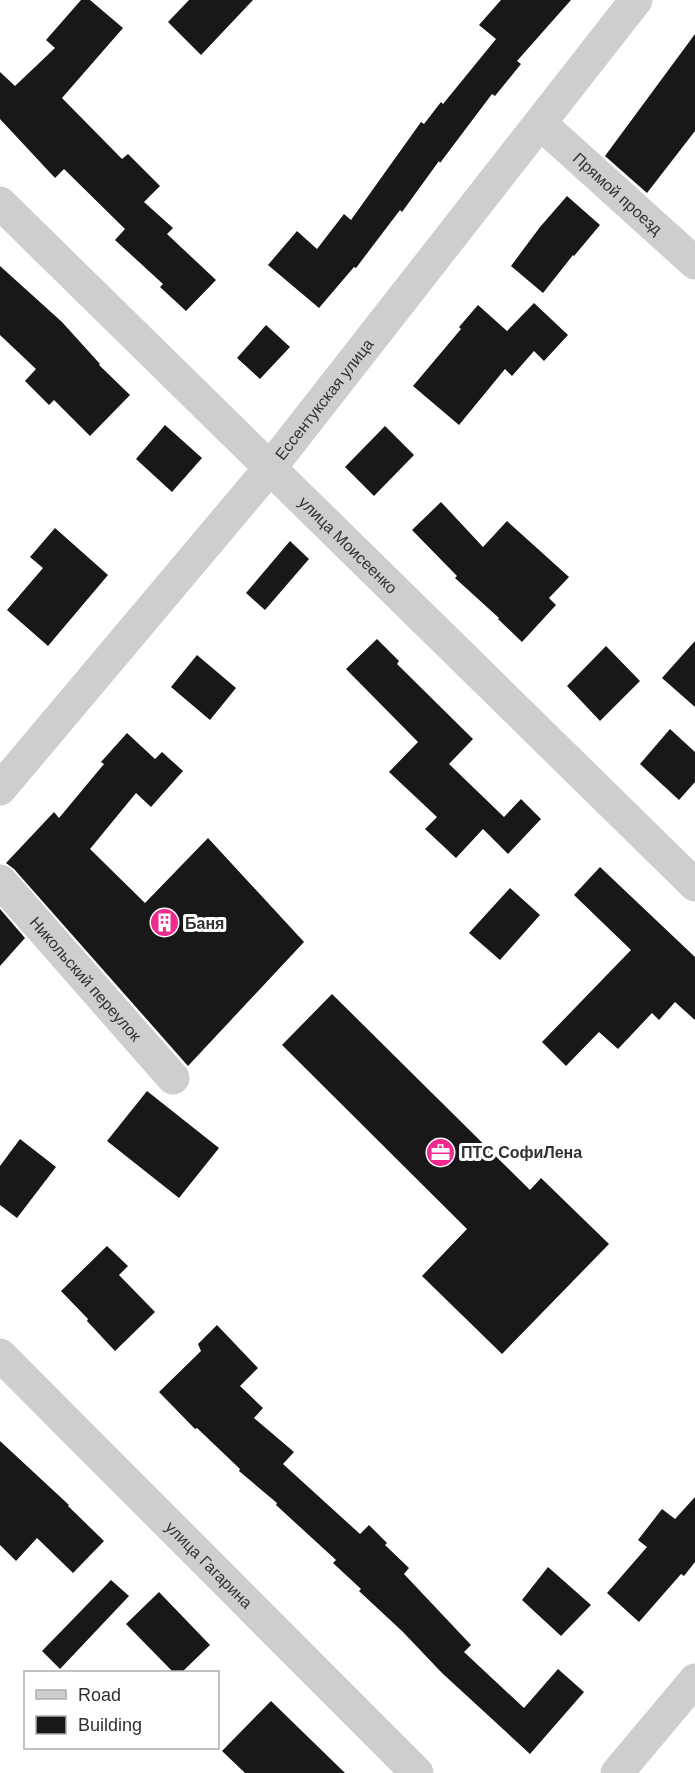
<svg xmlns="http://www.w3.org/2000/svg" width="695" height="1773" font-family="Arial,sans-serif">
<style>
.building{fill:#181818}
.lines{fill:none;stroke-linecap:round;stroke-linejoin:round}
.minor{stroke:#cecece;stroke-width:33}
.labels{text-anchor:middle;stroke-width:6;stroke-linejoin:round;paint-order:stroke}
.street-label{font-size:16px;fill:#313131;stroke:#fff}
.poi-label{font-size:16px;font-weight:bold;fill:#313131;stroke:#fff;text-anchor:start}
</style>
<rect width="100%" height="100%" fill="#fff"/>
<g class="building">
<path d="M81,0h9l33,28 -61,70 60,61 6,-5 32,32 -16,16 29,26 -6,6 49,46 -30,31 -26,-24 3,-3 -48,-44 10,-11 -61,-60 -9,9 -55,-59v-47l15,14 40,-38 -9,-8z"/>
<path d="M189,0h64l-52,55 -33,-33z"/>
<path d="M501,0h70l-54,61 4,3 -26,32 -3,-2 -52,69 -1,-2 -37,51 -2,-2 -44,58 -2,-1 -35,41 -51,-43 29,-34 20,18 27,-35 7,6 70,-98 3,2 17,-22 2,2 53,-65 -17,-14z"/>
<path d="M695,34v97l-48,62 -42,-37z"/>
<path d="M567,196l33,29 -26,31 -1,-1 -30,38 -32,-27 29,-39z"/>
<path d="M0,266l62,56 38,42 -1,1 31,30 -40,41 -36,-36 -5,5 -24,-24 11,-12 -36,-34z"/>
<path d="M534,303l34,32 -24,26 -10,-10 -22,25 -7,-7 -46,56 -46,-39 48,-57 -2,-2 19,-22 29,26z"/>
<path d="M266,325l24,22 -30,32 -23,-21z"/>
<path d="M165,425l37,33 -30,34 -36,-33z"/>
<path d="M385,426l29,29 -40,41 -29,-29z"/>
<path d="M441,502l42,45 24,-26 62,56 -20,21 7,7 -34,37 -24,-23 1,-1 -44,-40 2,-2 -45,-46z"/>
<path d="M55,528l53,47 -60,71 -41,-36 36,-42 -13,-11z"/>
<path d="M290,541l19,18 -44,51 -19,-17z"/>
<path d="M377,639l22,22 -2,3 76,75 -24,25 55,53 17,-18 20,20 -33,35 -25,-25 -27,29 -31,-29 12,-12 -48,-45 29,-30 -72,-73z"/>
<path d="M695,641v66l-33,-29z"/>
<path d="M606,646l34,35 -40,40 -33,-35z"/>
<path d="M197,655l39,33 -26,32 -39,-33z"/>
<path d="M670,729l25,23v30l-16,18 -39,-36z"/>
<path d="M127,733l28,26 7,-7 21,19 -32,36 -15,-14 -46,56 55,54 63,-65 96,104 -116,124 -174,-197 -8,-6 48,-51 5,6 45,-54 -3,-2z"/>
<path d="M600,867l95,90v63l-20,-18 -16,18 -7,-7 -34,36 -19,-17 -33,34 -24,-24 89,-92 -57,-55z"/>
<path d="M510,888l30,27 -40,45 -31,-27z"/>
<path d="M0,909l25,29 -25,28z"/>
<path d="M332,994l198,196 11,-12 68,66 -107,110 -80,-78 45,-47 -185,-184z"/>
<path d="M147,1091l72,57 -40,50 -72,-57z"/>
<path d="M20,1139l36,28 -39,51 -17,-13v-39z"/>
<path d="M107,1246l21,20 -9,9 36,37 -40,39 -28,-30 1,-2 -27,-28z"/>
<path d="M217,1325l41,43 -18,18 23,22 -9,10 40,34 -11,12 77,70 9,-9 18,18 -2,2 24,23 -5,6 67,71 -7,7 60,56 34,-39 26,23 -54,62 -88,-81 -39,-41 -44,-41 2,-2 -28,-26 3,-3 -60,-55 1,-2 -38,-32 1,-2 -43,-41 -2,1 -36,-37 42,-41 -3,-7z"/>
<path d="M0,1441l69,64 -1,1 36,35 -31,32 -36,-35 -21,23 -16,-16z"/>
<path d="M695,1497v65l-11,14 -3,-2 -42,48 -32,-29 40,-46 -9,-7 24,-31 13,10z"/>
<path d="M548,1567l43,38 -30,31 -39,-36z"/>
<path d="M111,1580l18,16 -69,73 -18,-18z"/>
<path d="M159,1592l51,53 -28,27h-9l-47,-48z"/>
<path d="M271,1701l74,72h-100l-23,-22z"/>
</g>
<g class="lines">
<g class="minor">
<path id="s1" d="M540,123l155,140"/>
<path id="s2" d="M0,203l695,682"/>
<path id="s3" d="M0,789l270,-321 366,-468"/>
<path id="s4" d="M0,881l173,197"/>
<path id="s5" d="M0,1355l417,418"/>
<path d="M617,1773l78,-93"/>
</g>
</g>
<defs>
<symbol id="building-disc" viewBox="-11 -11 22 22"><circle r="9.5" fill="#f02a8e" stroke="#fff"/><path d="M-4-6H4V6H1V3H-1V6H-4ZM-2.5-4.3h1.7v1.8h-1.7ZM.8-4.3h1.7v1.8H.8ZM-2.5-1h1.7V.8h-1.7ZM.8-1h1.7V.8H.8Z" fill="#fff"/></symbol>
<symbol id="office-disc" viewBox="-11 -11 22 22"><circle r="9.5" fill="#f02a8e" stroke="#fff"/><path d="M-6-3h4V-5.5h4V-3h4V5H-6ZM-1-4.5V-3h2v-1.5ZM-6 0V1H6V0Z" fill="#fff"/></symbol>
</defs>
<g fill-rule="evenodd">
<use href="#building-disc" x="148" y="906" width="33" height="33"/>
<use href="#office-disc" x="424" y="1136" width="33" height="33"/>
</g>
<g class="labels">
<g class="street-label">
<text dy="6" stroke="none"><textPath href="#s1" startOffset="105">Прямой проезд</textPath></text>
<text dy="6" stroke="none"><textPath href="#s3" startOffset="507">Ессентукская улица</textPath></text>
<text dy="6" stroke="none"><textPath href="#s2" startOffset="488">улица Моисеенко</textPath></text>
<text dy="6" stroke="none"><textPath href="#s4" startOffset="130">Никольский переулок</textPath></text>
<text dy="6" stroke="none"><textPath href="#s5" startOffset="296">улица Гагарина</textPath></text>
</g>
<g class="poi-label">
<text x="185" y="929">Баня</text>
<text x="461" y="1158">ПТС СофиЛена</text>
</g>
</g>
<rect x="24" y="1671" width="195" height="78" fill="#ffffff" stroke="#adadad" stroke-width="1.5"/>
<rect x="36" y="1690" width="30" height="9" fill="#cecece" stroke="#adadad" stroke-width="1.5"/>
<text x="78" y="1701" font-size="18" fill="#313131">Road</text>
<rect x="36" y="1716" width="30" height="18" fill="#181818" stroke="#adadad" stroke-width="1.5"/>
<text x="78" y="1731" font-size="18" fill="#313131">Building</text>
</svg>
